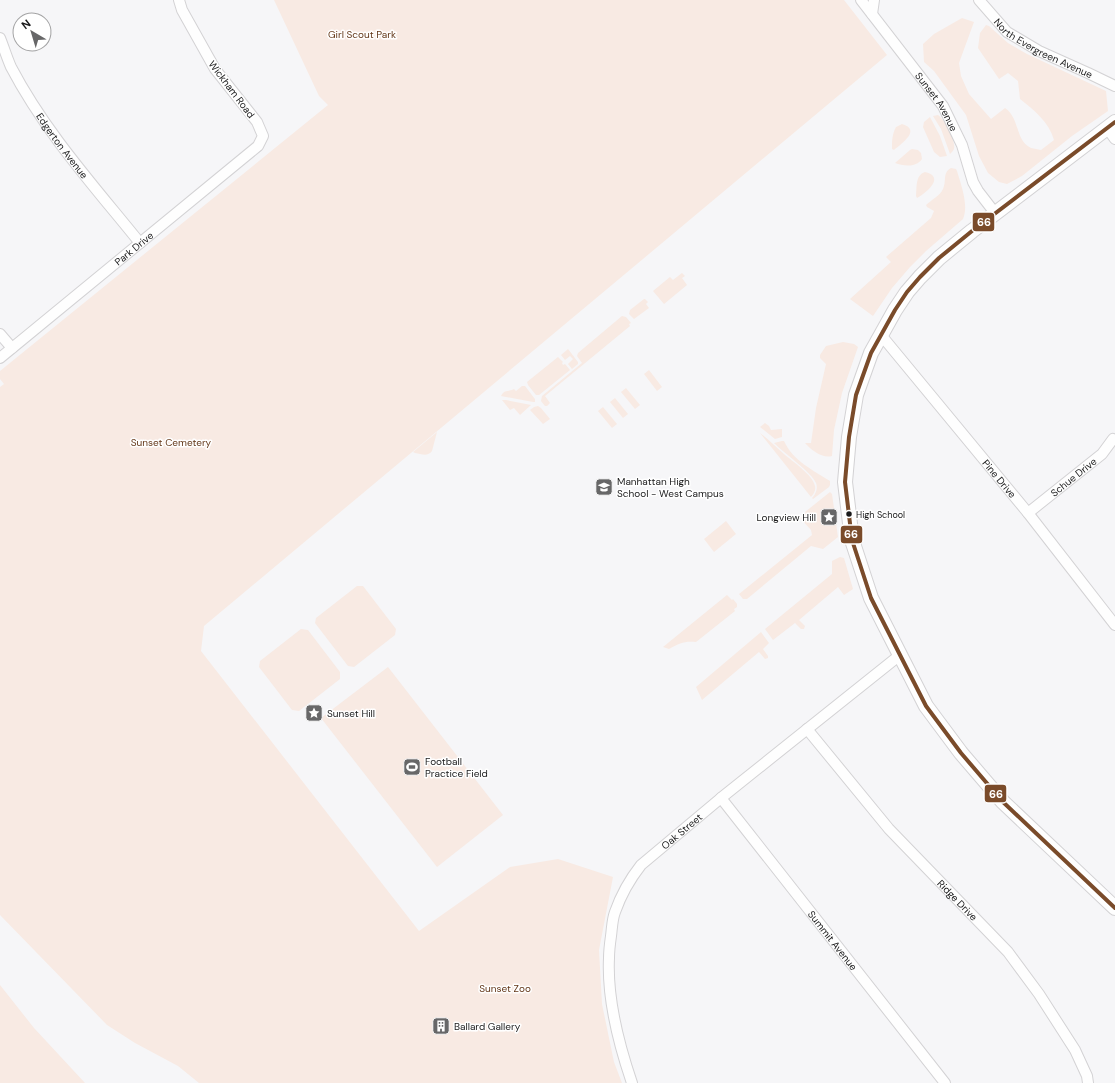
<svg xmlns="http://www.w3.org/2000/svg" width="1115" height="1083" font-family="'DM Sans',sans-serif">
<style>
.green{fill:#f8eae3}
.lines{fill:none;stroke-linecap:round;stroke-linejoin:round}
.street-casing{stroke:#d3d2d4;stroke-width:12}
.secondary-casing{stroke:#d3d2d4;stroke-width:16}
.street{stroke:#fefefe;stroke-width:10}
.secondary{stroke:#fefefe;stroke-width:14}
.bus-1-casing{stroke:#fff;stroke-width:7}
.bus-1{stroke:#7a4b2a;stroke-width:4}
.bus-dot{fill:#1a1a1b;stroke:#fff;stroke-width:1.5}
.labels{text-anchor:middle;stroke-width:3;stroke-linejoin:round;paint-order:stroke}
.bus-label{font-size:9px;fill:#1a1a1b;stroke:#fff;text-anchor:start}
.park-label{font-size:10px;fill:#633718;stroke:#fff}
.street-label{font-size:10px;fill:#1a1a1b;stroke:#fff}
.poi-label{font-size:10px;fill:#1a1a1b;stroke:#fff;text-anchor:start}
.line-badge{stroke:#fff;stroke-width:1.5}
.badge-label{font-size:11px;text-anchor:middle;font-weight:bold;fill:#fff}
</style>
<rect width="100%" height="100%" fill="#f6f6f8"/>
<g class="green">
<path d="M274,0h570l43,55 -683,571 -3,25 218,280 91,-64 48,-8 55,18 -14,73 3,54 12,58 8,21h-423l-21,-17 -43,-23 -28,-18 -107,-110v-528l4,-3 -4,-5v-8l328,-266 -9,-9z"/>
<path d="M962,18l12,4 -15,41 2,13 8,18 22,25 14,-11c15,10 10,33 26,40 3,1 7,1 10,2l13,-10c-5,-18 -20,-30 -34,-41l-2,-18 -10,-8 -9,6 -21,-31 2,-15 6,-8 3,1 19,17 19,11 79,37 2,20 -36,25 -50,40 -15,8 -8,-2 -11,-9 -9,-17 -13,-41 -32,-44 -10,-9 -1,-18 11,-10z"/>
<path d="M938,115c7,5 16,22 16,30 1,4 -1,6 -4,9l-9,-25 -8,-13z"/>
<path d="M930,117l10,19 7,20 -7,1 -6,-5 -11,-25 1,-5z"/>
<path d="M902,124c20,6 -1,20 -8,26l-2,-1c0,-9 0,-14 4,-22z"/>
<path d="M912,149l6,1 3,3 1,6c-6,9 -19,7 -27,4l15,-13z"/>
<path d="M951,168l5,1 1,2c4,14 12,34 6,48l-37,32 -16,16 -18,21 -19,28 -23,-17 41,-37 -5,-5 45,-39 3,-7 -7,-4 -1,-2c5,-5 14,-9 17,-16 4,-8 -1,-16 8,-21z"/>
<path d="M925,172c21,5 1,21 -8,26l-1,-2c1,-8 -1,-21 9,-24z"/>
<path d="M682,273l3,3 -3,2 5,7 -23,19 -11,-13 17,-14 3,3z"/>
<path d="M644,299h1l3,3 -2,2 3,4 -15,11 -5,-5 1,-4z"/>
<path d="M622,316l4,1 5,6 -2,1 1,2 -85,70 5,7 -3,3h-2l-4,-5 1,-5 40,-33 -5,-7 1,-3z"/>
<path d="M843,342l11,2 4,3 -16,46 -8,37 -2,26c-9,3 -21,-6 -27,-13h6l5,-35 10,-44 -6,-6v-3l6,-9z"/>
<path d="M568,349l10,13v2l-6,5 -4,-5 5,-5 -3,-3 -5,4 -4,-5z"/>
<path d="M558,357l5,5 -1,1 1,2 2,-1 5,6 -31,25h-3l-8,-10 -1,-3z"/>
<path d="M649,370l13,17 -5,4 -13,-17z"/>
<path d="M522,386h3l10,13v3h-2l-32,-6c3,-7 8,-4 13,-7l2,2z"/>
<path d="M626,388l14,17 -5,4 -14,-17z"/>
<path d="M615,398l13,16 -5,4 -13,-16z"/>
<path d="M502,400h4l25,5 -11,10 -6,-7 -4,2z"/>
<path d="M538,406l3,2 9,11 -7,5 -13,-14 4,-3z"/>
<path d="M603,407l14,17 -5,4 -14,-17z"/>
<path d="M765,423l4,3 2,4 11,-1v8l-7,2 -15,-12z"/>
<path d="M437,432l-5,19c-4,6 -11,3 -17,2l-2,-1z"/>
<path d="M760,433c8,6 16,14 24,21 8,7 29,21 31,32 1,4 -1,8 -4,11z"/>
<path d="M782,441h2c9,20 29,29 46,40v4l-1,2 -16,12 -1,-1c4,-4 6,-10 4,-15 -4,-10 -33,-31 -42,-40z"/>
<path d="M830,492l2,2 6,43 -15,12 -12,-3 -64,53h-4l-4,-5 73,-59 -1,-5 -11,-12 6,-5 -1,-1z"/>
<path d="M726,521l10,13 -22,18 -10,-13z"/>
<path d="M840,557l4,1 9,31 -9,6 -6,-8 -39,33 6,6 -1,3h-3l-6,-6 -22,17 -8,-11 67,-55v-13z"/>
<path d="M357,586h6l33,43 -1,6 -41,32 -6,-1 -33,-43 1,-5z"/>
<path d="M727,595l5,5 1,-1 4,5v3l-3,2 1,2 -39,31c-12,-1 -16,1 -27,7l-6,-2z"/>
<path d="M301,629l7,1 32,42v7l-41,32 -7,-1 -33,-43 1,-6z"/>
<path d="M761,632l8,11 -6,6 5,7v2l-3,1 -6,-7 -57,48 -6,-13z"/>
<path d="M388,667l115,148 -66,52 -116,-149z"/>
<path d="M0,985l34,43 51,55h-85z"/>
</g>
<g class="lines">
<defs>
<g id="street">
<path id="s1" d="M861,0l82,106 19,39 11,37 5,9 17,22"/>
<path id="s2" d="M979,0l28,32 32,19 49,22 27,13"/>
<path d="M872,14l2,-14"/>
<path id="s3" d="M0,38c4,10 7,20 11,29 34,65 83,119 129,176"/>
<path d="M1107,128l8,11"/>
<path d="M0,334l12,14"/>
<path id="s4" d="M881,335l147,178 87,112"/>
<path id="s5" d="M0,358l258,-212 5,-10 -6,-14 -42,-53 -33,-59 -3,-10"/>
<path id="s6" d="M1028,513l74,-59 11,-15 2,1"/>
<path id="s7" d="M807,729l82,100 119,123 31,42 36,56 12,26 1,7"/>
<path id="s8" d="M721,798l224,285"/>
<path id="s9" d="M632,1083c-13,-38 -25,-85 -23,-125 0,-8 1,-15 2,-22 1,-7 1,-16 4,-24 6,-17 15,-33 26,-47l80,-67 179,-143"/>
</g>
<path id="secondary" d="M1115,122l-143,109 -33,27 -19,19 -13,15 -12,18 -24,43 -15,42 -7,42 -4,45 7,58 19,58 55,108 35,47 42,49 112,106"/>
</defs>
<use href="#street" class="street-casing"/>
<use href="#secondary" class="secondary-casing"/>
<use href="#street" class="street"/>
<use href="#secondary" class="secondary"/>
<defs>
<path id="bus-1" d="M1115,122l-143,109 -33,27 -19,19 -13,15 -12,18 -24,43 -15,42 -7,42 -4,45 7,58 19,58 55,108 35,47 42,49 112,106"/>
</defs>
<use href="#bus-1" class="bus-1-casing"/>
<use href="#bus-1" class="bus-1"/>
</g>
<defs>
<symbol id="school-square" viewBox="-11 -11 22 22"><rect x="-9" y="-9" width="18" height="18" rx="4" fill="#676768" stroke="#fff"/><path d="M0-5L7-2L0 1L-7-2ZM-4 1L0 2.5L4 1V4Q0 6-4 4Z" fill="#fff"/></symbol>
<symbol id="sight-square" viewBox="-11 -11 22 22"><rect x="-9" y="-9" width="18" height="18" rx="4" fill="#676768" stroke="#fff"/><path d="M0-6L1.8-2.2L6-1.7L2.9 1.2L3.7 5.4L0 3.3L-3.7 5.4L-2.9 1.2L-6-1.7L-1.8-2.2Z" fill="#fff"/></symbol>
<symbol id="stadium-square" viewBox="-11 -11 22 22"><rect x="-9" y="-9" width="18" height="18" rx="4" fill="#676768" stroke="#fff"/><path d="M0-5a6.5 5 0 1 0 0 10a6.5 5 0 1 0 0-10ZM-3.5-1.8h7v3.6h-7Z" fill="#fff"/></symbol>
<symbol id="building-square" viewBox="-11 -11 22 22"><rect x="-9" y="-9" width="18" height="18" rx="4" fill="#676768" stroke="#fff"/><path d="M-4-6H4V6H1V3H-1V6H-4ZM-2.5-4.3h1.7v1.8h-1.7ZM.8-4.3h1.7v1.8H.8ZM-2.5-1h1.7V.8h-1.7ZM.8-1h1.7V.8H.8Z" fill="#fff"/></symbol>
</defs>
<g fill-rule="evenodd">
<use href="#school-square" x="594" y="477" width="20" height="20"/>
<use href="#sight-square" x="819" y="507" width="20" height="20"/>
<use href="#sight-square" x="304" y="703" width="20" height="20"/>
<use href="#stadium-square" x="402" y="757" width="20" height="20"/>
<use href="#building-square" x="431" y="1016" width="20" height="20"/>
</g>
<circle class="bus-dot" cx="849" cy="514" r="3.5"/>
<g class="labels">
<g class="bus-label">
<text x="856" y="518">High School</text>
</g>
<g class="park-label">
<text x="362" y="38">Girl Scout Park</text>
<text x="171" y="446">Sunset Cemetery</text>
<text x="505" y="992">Sunset Zoo</text>
</g>
<g class="street-label">
<text dy="4" stroke="none"><textPath href="#s2" startOffset="82">North Evergreen Avenue</textPath></text>
<text transform="translate(232 89) rotate(53)" y="4">Wickham Road</text>
<text dy="4" stroke="none"><textPath href="#s1" startOffset="127">Sunset Avenue</textPath></text>
<text dy="4" stroke="none"><textPath href="#s3" startOffset="125">Edgerton Avenue</textPath></text>
<text dy="4" stroke="none"><textPath href="#s5" startOffset="173">Park Drive</textPath></text>
<text dy="4" stroke="none"><textPath href="#s6" startOffset="58">Schue Drive</textPath></text>
<text dy="4" stroke="none"><textPath href="#s4" startOffset="186">Pine Drive</textPath></text>
<text dy="4" stroke="none"><textPath href="#s9" startOffset="281">Oak Street</textPath></text>
<text dy="4" stroke="none"><textPath href="#s7" startOffset="228">Ridge Drive</textPath></text>
<text dy="4" stroke="none"><textPath href="#s8" startOffset="181">Summit Avenue</textPath></text>
</g>
<g class="poi-label">
<text x="617" y="485">Manhattan High<tspan x="617" dy="12">School - West Campus</tspan></text>
<text x="816" y="521" text-anchor="end">Longview Hill</text>
<text x="327" y="717">Sunset Hill</text>
<text x="425" y="765">Football<tspan x="425" dy="12">Practice Field</tspan></text>
<text x="454" y="1030">Ballard Gallery</text>
</g>
</g>
<g class="line-badge">
<rect x="972" y="212" width="23" height="20" rx="4" fill="#7a4b2a"/>
<rect x="840" y="525" width="23" height="19" rx="4" fill="#7a4b2a"/>
<rect x="984" y="784" width="23" height="19" rx="4" fill="#7a4b2a"/>
</g>
<g class="badge-label">
<text x="984" y="226">66</text>
<text x="851" y="538">66</text>
<text x="996" y="798">66</text>
</g>
<g transform="translate(32 32) rotate(322)"><circle r="19" fill="#ffffff" stroke="#a3a3a4"/>
<path d="M0-3L7 15L0 10L-7 15Z" fill="#676768"/>
<text y="-6" font-size="11" font-weight="bold" text-anchor="middle" fill="#1a1a1b">N</text>
</g>
</svg>
